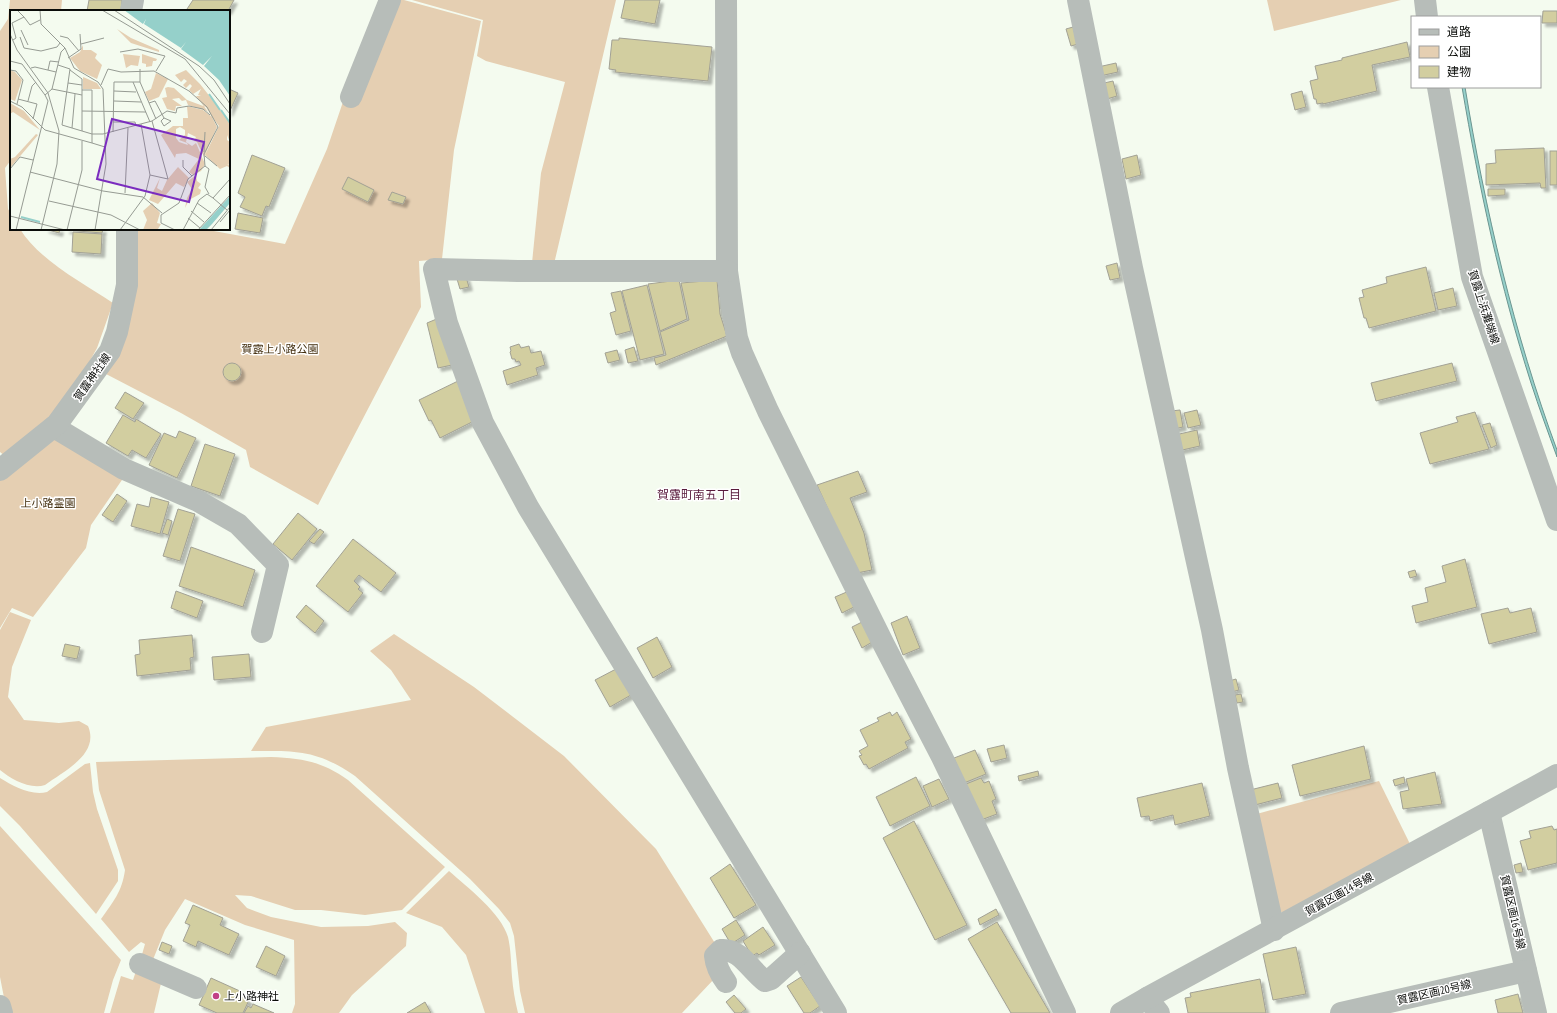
<svg xmlns="http://www.w3.org/2000/svg" width="1557" height="1013" font-family="'PT Sans Narrow','Noto Sans JP',sans-serif">
<style>
.green{fill:#e5cfb2}
.water{fill:#95d0ca;stroke:#6b9590}
.building{fill:#d2cea0;stroke:#a2a195;filter:url(#shadow)}
.lines{fill:none;stroke-linecap:round;stroke-linejoin:round}
.minor{stroke:#b7bdb9;stroke-width:22}
.poi-dot{fill:#c23f86;stroke:#fff;stroke-width:1.5}
.labels{text-anchor:middle;stroke-width:3;stroke-linejoin:round;paint-order:stroke}
.street-label{font-size:11px;fill:#0a0c09;stroke:#fff}
.park-label{font-size:11px;fill:#412d0d;stroke:#fff}
.poi-label{font-size:11px;fill:#0a0c09;stroke:#fff;text-anchor:start}
.neighbourhood-label{font-size:12px;fill:#591b3c;stroke:#fff}
.inset-river{fill:none;stroke:#95d0ca;stroke-width:2}
.inset-road{fill:none;stroke:#969b93;stroke-width:1}
.view{fill:#7b2cbf;fill-opacity:0.15;stroke:#7b2cbf;stroke-width:2}
.inset-edge{fill:none;stroke:#0a0c09;stroke-width:2}
</style>
<defs>
<filter id="shadow"><feDropShadow dx="3.5" dy="3.5" stdDeviation="1" flood-color="#0004"/></filter>
</defs>
<rect width="100%" height="100%" fill="#f4fbef"/>
<g class="green">
<path d="M10,0h52l-1,11h-50v149l-6,8 3,41 3,5v15h9c19,31 63,54 93,74l-16,45 -10,18 -39,54 -42,37 -6,-5v-421l8,-12z"/>
<path d="M393,0h11l77,21 -27,129 -12,109 -23,2 2,46 -103,198 -68,-38 -4,-17 -65,-37 -75,-39 31,-145h66l82,15 42,-95 20,-59z"/>
<path d="M412,0h204l-62,264 -22,-1 9,-90 24,-91 -79,-21 -9,-5 6,-36z"/>
<path d="M1267,0h134l-127,31z"/>
<path d="M55,439l69,38 -33,48 -5,23 -53,69 -21,-9 -12,20v-148z"/>
<path d="M10,612l21,8 -19,47 -4,30 16,23 35,3 20,-2 9,5c12,28 -24,45 -43,59 -15,5 -34,-6 -45,-15v-140z"/>
<path d="M394,634l80,53 90,69 92,93 62,99 -3,30 -33,35h-157l-5,-22 -6,-55 -4,-13 -11,-14 -29,-30 -115,-103c-39,-27 -60,-25 -104,-25l15,-24 145,-27 -20,-30 -21,-19z"/>
<path d="M271,757c31,1 52,5 77,23l97,87 -43,43 -37,5 -44,-5h-26l-44,-14 -16,-1 12,13 24,9 50,10 47,-1 27,-4 12,11 -1,13 -54,49 -13,18h-47l3,-9 -1,-64 -49,-15 -60,-26 -20,31 -13,32 -11,-4 4,-14 -4,-2 -12,10 -28,-33c12,-17 21,-27 24,-49l-26,-80 -3,-28z"/>
<path d="M90,763l3,29 4,17 21,61v11l-22,33 -76,-88 -20,-20v-28c13,8 31,18 47,14l38,-28z"/>
<path d="M1379,781l31,63 -127,69 -8,-5 -22,-93z"/>
<path d="M0,826l121,134 -8,20 -9,33h-97l-7,-36z"/>
<path d="M449,871c18,16 52,42 59,66 3,13 3,26 4,40 1,12 3,24 6,36h-33l-19,-58 -24,-28 -36,-14z"/>
<path d="M137,968l25,11 -8,34h-44l11,-37 12,4z"/>
</g>
<path class="water" d="M1462,87h3c20,122 49,247 92,363v7c-9,-25 -18,-49 -26,-74 -31,-97 -52,-196 -69,-296z"/>
<g class="building">
<path d="M89,0h33l-1,11h-34z"/>
<path d="M193,0h41l-6,11h-38l-3,-2z"/>
<path d="M625,0h35l-5,24 -34,-6z"/>
<path d="M1543,11h14v12h-15z"/>
<path d="M1073,27l5,17 -7,2 -5,-17z"/>
<path d="M619,38l93,9 -4,34 -93,-9 1,-2 -7,-1 3,-29h7z"/>
<path d="M1407,42l3,15 -38,8 5,26 -54,13v-1l-6,1 -1,-5h-2l-4,-18 8,-2 -3,-13 27,-6v-2z"/>
<path d="M1116,63l2,9 -18,4 -2,-9z"/>
<path d="M1113,81l4,15 -10,3 -3,-16z"/>
<path d="M229,89l9,4 -9,20z"/>
<path d="M1302,91l4,16 -11,3 -4,-16z"/>
<path d="M1544,148l2,40h-5l-1,-5 -54,2v-21l10,-1 -1,-13z"/>
<rect x="1550" y="151" width="7" height="34"/>
<path d="M252,155l33,13 -16,39 -3,-1 -4,10 -22,-9 5,-10 -7,-4z"/>
<path d="M1137,155l4,20 -15,4 -4,-20z"/>
<path d="M348,177l26,13 -6,12 -26,-13z"/>
<path d="M1488,189h17v6l-17,1z"/>
<path d="M392,192l14,5 -3,7 -15,-4z"/>
<path d="M238,213l25,5 -3,15 -25,-4z"/>
<path d="M45,229h15l-1,4z"/>
<path d="M66,229h37l-1,4 -36,-3z"/>
<path d="M73,232l29,2 -1,20 -29,-2z"/>
<path d="M1117,263l3,15 -10,2 -4,-14z"/>
<path d="M1426,267l10,44 -67,17 -3,-10h-2l-5,-20 5,-1 -2,-7 25,-7 -1,-6z"/>
<path d="M466,277l3,10 -9,2 -3,-10z"/>
<path d="M679,280l8,39 -27,12 -12,-47z"/>
<path d="M717,280l3,34 7,22 -71,29 -2,-7 12,-3 -6,-23 29,-12 -8,-37z"/>
<path d="M647,285l17,69 -24,6 -18,-69z"/>
<path d="M1453,288l4,18 -19,4 -4,-17z"/>
<path d="M621,291l10,40 -15,4 -6,-22 6,-2 -5,-18z"/>
<path d="M439,318l13,47 -14,3 -11,-45z"/>
<path d="M519,344l2,4 8,-2 2,7 10,-2 4,14 -9,3 2,7 -31,10 -4,-14 18,-6 -2,-4 -3,1 -1,-3h-3l-2,-7 1,-1 -1,-4z"/>
<path d="M634,347l4,14 -10,2 -3,-13z"/>
<path d="M617,350l3,10 -12,3 -3,-10z"/>
<circle cx="232" cy="372" r="9"/>
<path d="M1452,363l5,18 -81,20 -5,-18z"/>
<path d="M458,381l18,39 -36,18 -9,-18 -2,1 -10,-21z"/>
<path d="M125,392l19,11 -11,16 -18,-11z"/>
<path d="M1180,410l3,17 -9,2 -3,-18z"/>
<path d="M1197,410l4,15 -13,3 -4,-15z"/>
<path d="M1475,412l14,37 -59,15 -10,-31 38,-11 -2,-5z"/>
<path d="M123,415l12,7 1,-3 25,15 -15,24 -14,-8 -4,6 -22,-13z"/>
<path d="M1490,423l7,22 -6,3 -9,-23z"/>
<path d="M1197,430l3,16 -22,5 -3,-16z"/>
<path d="M179,431l17,7 -19,40 -28,-13 15,-32 12,5z"/>
<path d="M205,444l30,10 -15,42 -29,-10z"/>
<path d="M858,471l9,21 -17,6 14,35 8,37 -15,3 -40,-88z"/>
<path d="M117,494l10,7 -14,21 -11,-7z"/>
<path d="M151,497l18,5 -9,32 -29,-8 6,-22 12,3z"/>
<path d="M178,509l17,5 -15,47 -17,-5z"/>
<path d="M298,513l19,16 -25,31 -19,-16z"/>
<path d="M167,519l5,2 -4,14 -6,-2z"/>
<path d="M320,529l4,3 -10,12 -5,-3z"/>
<path d="M353,539l43,34 -15,19 -22,-17 -5,6 6,6 -2,2 5,4 -15,19 -32,-26z"/>
<path d="M191,547l64,23 -12,37 -64,-21z"/>
<path d="M1465,559l12,48 -61,16 -4,-17 16,-4 -3,-14 21,-6 -4,-16z"/>
<path d="M1415,570l2,6 -7,2 -2,-6z"/>
<path d="M176,591l27,10 -6,17 -26,-10z"/>
<path d="M849,591l7,15 -14,7 -7,-16z"/>
<path d="M306,605l18,16 -9,12 -19,-16z"/>
<path d="M1508,608l2,5 21,-5 6,24 -48,12 -8,-30z"/>
<path d="M907,616l13,32 -17,7 -12,-32z"/>
<path d="M864,621l10,20 -12,7 -10,-21z"/>
<path d="M192,635l2,22 -4,1 1,12 -54,6 -2,-21 5,-1 -1,-14z"/>
<path d="M657,637l15,30 -19,11 -16,-30z"/>
<path d="M65,644l15,3 -3,12 -15,-3z"/>
<path d="M249,654l2,23 -37,3 -2,-23z"/>
<path d="M616,669l15,26 -21,12 -15,-27z"/>
<path d="M1236,679l3,11 -11,3 1,-12z"/>
<path d="M1241,694l2,8 -6,1 -2,-8z"/>
<path d="M890,712l2,4 5,-4 14,27 -6,3 3,6 -39,21 -3,-5 -2,1 -5,-9 3,-1 -3,-4 9,-5 -8,-16 19,-9 -2,-3z"/>
<path d="M1004,745l3,13 -16,4 -4,-13z"/>
<path d="M1364,746l7,33 -71,17 -8,-31z"/>
<path d="M975,750l11,24 -22,9 -10,-25z"/>
<path d="M1038,771l1,5 -20,5 -1,-5z"/>
<path d="M1435,772l7,32 -39,5 -3,-17 9,-2 -3,-11z"/>
<path d="M916,777l14,29 -40,20 -14,-29z"/>
<path d="M1404,777l1,6 -10,3 -2,-6z"/>
<path d="M981,778l3,5 5,-2 7,18 -4,2 5,13 -16,6 -15,-36z"/>
<path d="M939,779l10,20 -17,8 -9,-21z"/>
<path d="M1202,783l8,33 -35,9 -2,-10 -23,6 -1,-5 -8,1 -4,-19z"/>
<path d="M1278,783l4,15 -27,7 -5,-15z"/>
<path d="M914,821l53,104 -32,15 -52,-102z"/>
<path d="M1552,826l2,4 3,-1v34l-29,7 -8,-29 11,-3 -2,-7z"/>
<path d="M1521,863l2,9 -7,1 -2,-8z"/>
<path d="M730,864l26,41 -22,13 -24,-40z"/>
<path d="M193,905l30,13 -3,7 19,9 -10,21 -31,-14 -2,6 -13,-6 7,-16 -5,-2z"/>
<path d="M996,909l3,6 -19,10 -2,-6z"/>
<path d="M736,920l9,15 -14,9 -9,-15z"/>
<path d="M997,922l53,91h-39l-43,-74z"/>
<path d="M763,927l12,18 -16,10 -2,-2 -5,3 -9,-15z"/>
<path d="M162,942l10,4 -3,8 -10,-4z"/>
<path d="M266,946l19,10 -9,20 -20,-9z"/>
<path d="M1296,947l10,47 -33,6 -10,-46z"/>
<path d="M801,977l19,29 -10,7h-6l-17,-27z"/>
<path d="M211,978l31,14 -1,4 8,4 -6,13h-26l-18,-8z"/>
<path d="M1260,979l6,34h-78l-3,-15 6,-1 -1,-4z"/>
<path d="M1518,994l5,19h-25l-3,-13z"/>
<path d="M734,995l12,14 -5,4h-6l-9,-11z"/>
<path d="M425,1002l6,11h-24z"/>
<path d="M253,1004l21,9h-30l4,-7 3,2z"/>
</g>
<g class="lines">
<g class="minor">
<path d="M726,0l1,271 10,67 5,15 26,58 116,234 58,112 123,256"/>
<path d="M1078,0l54,268 80,362 26,138 36,162"/>
<path d="M1425,0l2,17"/>
<path d="M131,11l2,-11"/>
<path d="M1438,87l34,190 85,243"/>
<path d="M351,97l39,-97"/>
<path d="M727,271h-209l-84,-2 13,54 36,100 45,84 308,506"/>
<path d="M54,427l70,42 74,32 40,23 40,41 -16,67"/>
<path d="M0,470l57,-46 53,-73 7,-19 10,-47v-56"/>
<path d="M1489,812l47,201"/>
<path d="M140,964l56,24"/>
<path d="M726,982c-6,-8 -10,-16 -11,-26l6,-6c19,-2 30,21 44,31l6,-2 29,-26"/>
<path d="M1147,998l12,15"/>
<path d="M0,1006l2,7"/>
<path d="M1121,1013l26,-15 410,-223"/>
<path d="M1341,1013l185,-42"/>
</g>
</g>
<circle class="poi-dot" cx="216" cy="996" r="4"/>
<g class="labels">
<g class="street-label">
<text transform="translate(1484 307) rotate(72)" y="4">賀露上浜灘端線</text>
<text transform="translate(92 377) rotate(-55)" y="4">賀露神社線</text>
<text transform="translate(1339 894) rotate(-29)" y="4">賀露区画14号線</text>
<text transform="translate(1513 912) rotate(77)" y="4">賀露区画16号線</text>
<text transform="translate(1434 992) rotate(-13)" y="4">賀露区画20号線</text>
</g>
<g class="park-label">
<text x="280" y="353">賀露上小路公園</text>
<text x="48" y="507">上小路霊園</text>
</g>
<g class="poi-label">
<text x="224" y="1000">上小路神社</text>
</g>
<g class="neighbourhood-label">
<text x="699" y="499">賀露町南五丁目</text>
</g>
</g>
<g transform="translate(10 10)">
<rect width="220" height="220" fill="#f4fbef"/>
<path d="M107,19l14,9 28,12v2l-28,-9zM73,35v5h8l6,4 -2,4 7,7 -5,14 -17,-8 -10,-13 10,-6zM113,44l17,2 -2,10 -7,-1 -5,3zM132,44l15,5 -1,2h-3l-1,5 -6,1v-3l-4,-1zM0,60l5,2 7,8 -7,21 -5,-2zM176,60l14,14 29,37 1,21 -3,-7v5l3,2v21l-3,2 3,-1v4l-3,-2 -7,3 -15,-14 14,-29 -23,-30h5l-3,-1 3,-6 -8,5 -4,-4 3,-4 -2,-2 -4,4 -3,-3 4,-4 -3,-2 -3,3 -6,-7zM146,63l12,6 -9,18 -10,4 -4,-9 6,-3zM73,67l14,6 4,6h-18zM158,77l6,1 13,12 19,7 5,8 -4,-4 -19,-6 -2,-5 -4,1 -3,-3 -7,1 10,7h-6l-1,5 -8,-2 -5,-11 5,-1 -2,-9zM0,93l14,8 16,19 -27,-18 -3,2zM177,96l16,4 9,7 5,10 -13,30 -7,-15 -3,-1 2,-4 -8,-4 -2,9 6,4 4,-3 9,21 -4,7 -8,4 -4,-3 10,-13 -13,-6 -10,1 -1,4 -14,-23 12,-9h10v-8h5zM170,117l5,3v5l-6,5 8,3 1,2 -9,-3 -3,-4v-9zM26,124l2,1 -28,33v-9l5,-2zM168,157l11,11 -5,9 -8,-4 -18,21 -9,-4 11,-22 -3,10 5,3 5,-11zM186,165l1,6 4,3 -3,4 3,2 -1,4 -11,6 -4,8 2,-10 5,-9 -5,-7zM142,193l8,10 -3,10 4,1 -3,5 -15,1 4,-10 -4,-9z" fill="#e5cfb2" fill-rule="evenodd"/>
<path d="M114,0h106v86l-11,-16 -15,-14 8,-10 -9,9 -22,-16 5,-7 -5,6 -37,-24 2,-5 -3,5zM220,186v7l-18,21 -6,6h-7z" fill="#95d0ca"/>
<path class="inset-river" d="M199,84l11,16M211,100l9,13M11,207l19,5"/>
<path class="inset-road" d="M30,0l1,14 24,24 9,20 24,14 5,7 3,75 -11,66M92,0l83,49M104,0l85,56 15,14 16,24M14,7l6,8 10,-5M11,20l7,15M0,24l7,16 31,43 11,38 -2,33 -16,66M50,26l8,2 11,13M10,27l4,11 17,3 16,-4 3,-4M3,30l3,-2 -4,-15 12,-6 -6,-6M71,34l23,-6M110,42l18,-3 27,7 -9,15M58,48l13,-9 -1,-15M175,49l45,55M0,51l12,3 23,31M48,55l12,4 -8,56 30,9h11l49,-13 15,-10 9,2 1,-5 12,-2 14,3 7,6M21,58l4,-1 21,5M130,59v13l16,37M0,60l6,1 7,9 -6,24M38,60l2,-9 9,1M60,60l12,9v52M123,72l17,40M58,73l14,2M91,75l7,-16 13,3 33,-1 35,20 18,16 11,20 -14,27 1,12 -17,13 -9,24 -18,12v8l14,7M42,79l30,6M104,81l22,1M8,89l19,5 -4,15M0,91l12,6 23,23 47,13v-53h-10M18,91l4,-15 4,-4M104,91l27,1M139,93l6,-2 9,17 -3,3 3,5 7,-5 -7,-3M72,101l64,1M103,112h22l1,4M62,118l3,-34M103,122l1,-50h26M82,133l13,4M194,142l1,-20M195,146l12,10M173,150v7l9,9M195,156l4,3 -4,18 4,7M0,159l10,-12 13,3M20,162l73,19 40,6 19,16M140,165l18,4 -16,-58M115,183l3,-65M203,188l14,12M39,191l62,14 29,15M187,193l14,10M181,201l13,11M0,206l55,14M178,208l12,10M210,212l10,-12M6,220l32,-129 -3,-6 7,-6 9,-37 4,-4M57,220l15,-60v-29M110,220l25,-34 5,-21 -9,-51M173,220l16,-30 8,-6 6,4 17,-19M188,220l32,-35M201,220l19,-23"/>
<path class="view" d="M102,109l92,23 -15,60 -92,-23z"/>
<rect width="220" height="220" class="inset-edge"/>
</g>
<rect x="1411" y="16" width="130" height="72" fill="#ffffff" stroke="#9d9e9d"/>
<rect x="1419" y="29" width="20" height="6" fill="#b7bdb9" stroke="#9d9e9d"/>
<text x="1447" y="36" font-size="12" fill="#0a0c09">道路</text>
<rect x="1419" y="46" width="20" height="12" fill="#e5cfb2" stroke="#9d9e9d"/>
<text x="1447" y="56" font-size="12" fill="#0a0c09">公園</text>
<rect x="1419" y="66" width="20" height="12" fill="#d2cea0" stroke="#9d9e9d"/>
<text x="1447" y="76" font-size="12" fill="#0a0c09">建物</text>
</svg>
